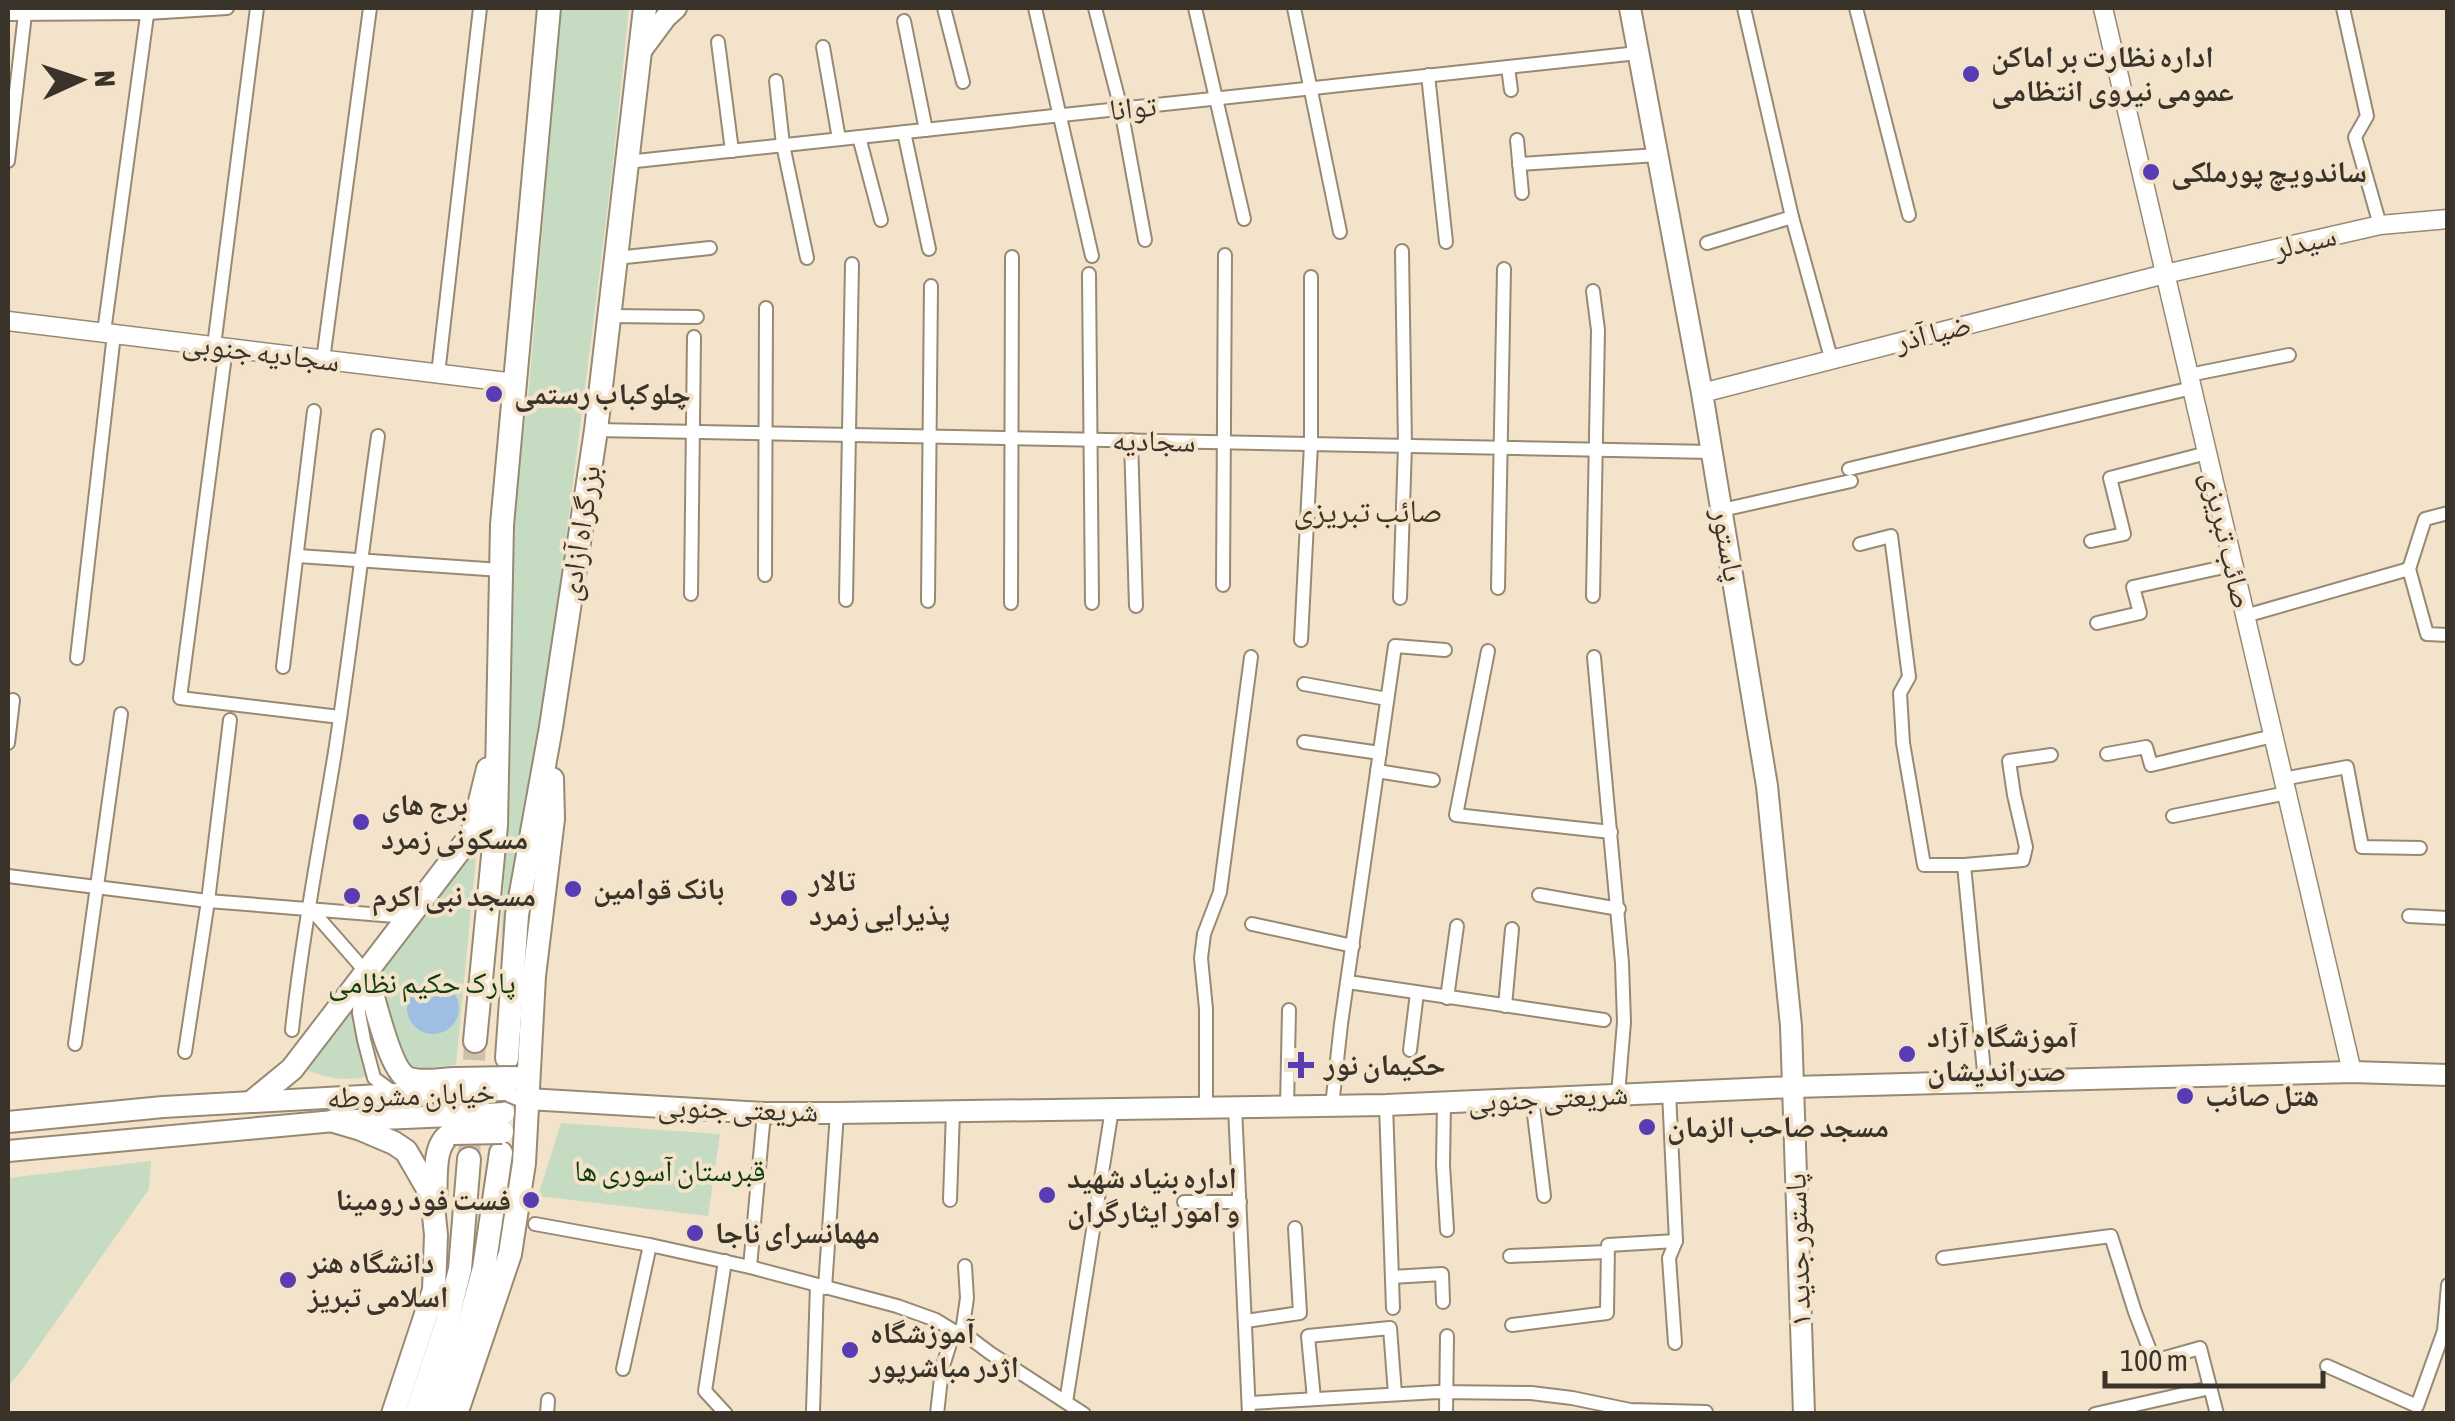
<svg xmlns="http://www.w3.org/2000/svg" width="2455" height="1421" font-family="'Asap Condensed','Noto Naskh Arabic',sans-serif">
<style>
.green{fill:#c5dcc2}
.water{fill:#9ebfe1}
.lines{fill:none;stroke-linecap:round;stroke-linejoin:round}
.highway-tunnel{stroke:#cec0ab;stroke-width:22;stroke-dasharray:22 11;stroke-linecap:butt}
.street-casing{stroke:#978972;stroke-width:16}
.secondary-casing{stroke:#978972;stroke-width:21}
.primary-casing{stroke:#978972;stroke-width:24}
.highway-casing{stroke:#978972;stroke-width:26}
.street{stroke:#fff;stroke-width:12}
.secondary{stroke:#fff;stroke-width:18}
.primary{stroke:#fff;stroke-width:20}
.highway{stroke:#fff;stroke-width:22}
.primary-bridge-casing{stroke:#978972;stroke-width:24;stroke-linecap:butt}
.highway-bridge-casing{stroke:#978972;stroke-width:26;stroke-linecap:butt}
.primary-bridge{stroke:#fff;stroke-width:20}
.highway-bridge{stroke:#fff;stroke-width:22}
.poi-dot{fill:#593bb3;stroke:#f3e3cb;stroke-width:4}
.labels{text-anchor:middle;stroke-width:8;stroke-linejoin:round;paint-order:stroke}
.poi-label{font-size:30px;font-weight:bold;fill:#39332a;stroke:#f3e3cb;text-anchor:start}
.street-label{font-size:30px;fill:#39332a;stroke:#f3e3cb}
.park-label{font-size:30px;fill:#0d3b0a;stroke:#f3e3cb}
.neighbourhood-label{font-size:32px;fill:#423622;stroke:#f3e3cb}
</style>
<rect width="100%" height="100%" fill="#f3e3cb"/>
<g class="green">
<path d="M561,8h68l-17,165 -66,524 -45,244 6,-122 6,-298 16,-134z"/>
<path d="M477,846l-21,219 -28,3 -30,-1 -21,-86 9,-21z"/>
<path d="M354,1002l14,74c-21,6 -44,2 -63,-7z"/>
<path d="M561,1123l159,11 -12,82 -170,-20z"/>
<path d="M151,1161l-2,28 -130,185 -11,12v-208z"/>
</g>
<circle class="water" cx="433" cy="1008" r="26"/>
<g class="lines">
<path class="highway-tunnel" d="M469,1159l6,-118"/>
<defs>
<g id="street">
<path d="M944,8l19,74"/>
<path d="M1035,8l57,248"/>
<path d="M1095,8l26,101 24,131"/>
<path d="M1195,8l49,211"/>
<path d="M1294,8l46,224"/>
<path d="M1744,8l48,209 39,141"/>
<path d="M1856,8l53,207"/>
<path d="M2343,8l24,108 -12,21 25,88"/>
<path d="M8,14l139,-1 80,-5"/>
<path d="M904,21l22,109"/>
<path d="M718,42l14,109"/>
<path d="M823,47l16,92"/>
<path d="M1508,67l3,23"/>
<path d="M1428,75l18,167"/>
<path d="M776,81l7,64 24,113"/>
<path d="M904,132l25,117"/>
<path d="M859,137l22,83"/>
<path d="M1517,140l5,53"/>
<path d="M8,161l17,-147"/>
<path d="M627,162l1011,-109"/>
<path d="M1519,164l139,-9"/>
<path d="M1707,243l85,-26"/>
<path d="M616,258l94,-10"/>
<path d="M1089,274l3,329"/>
<path d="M609,316l88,1"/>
<path d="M104,332l44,-324"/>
<path d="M214,346l43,-338"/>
<path d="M226,348l-46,350 160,19"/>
<path d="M323,360l47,-352"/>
<path d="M438,374l42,-366"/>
<path d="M2189,375l100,-20"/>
<path d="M596,430l1116,22"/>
<path d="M1131,440l5,166"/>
<path d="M1849,469l343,-81"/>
<path d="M1722,510l129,-29"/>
<path d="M2091,541l33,-7 -14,-56 97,-25"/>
<path d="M1860,544l31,-8 18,141 -9,16 3,50 21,122h40l21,217"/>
<path d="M298,556l203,14"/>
<path d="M2409,569l18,65 21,1"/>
<path d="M2409,569l16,-50 23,-6"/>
<path d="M765,575l1,-267"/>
<path d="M1223,585l2,-330"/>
<path d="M1498,588l6,-319"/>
<path d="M691,594l3,-257"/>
<path d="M1593,596l5,-266 -5,-39"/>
<path d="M1400,598l5,-152 -3,-195"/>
<path d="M846,600l6,-336"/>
<path d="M928,601l3,-315"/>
<path d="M1011,603l1,-346"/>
<path d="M2245,616l164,-47"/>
<path d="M2097,623l43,-10 -7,-26 100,-22"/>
<path d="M1301,640l10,-196v-167"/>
<path d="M1488,651l-32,164 155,17"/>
<path d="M1594,657l28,306 2,59 -6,73"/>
<path d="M77,658l37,-324"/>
<path d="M283,667l31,-256"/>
<path d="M1304,684l83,15"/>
<path d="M1304,742l76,11"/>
<path d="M8,743l5,-43"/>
<path d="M2107,754l39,-7 5,18 122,-29"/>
<path d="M1377,771l56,9"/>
<path d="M2283,779l64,-12 15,80 58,1"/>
<path d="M2173,816l114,-23"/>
<path d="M1964,865l59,-5 3,-13 -12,-52 -5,-34 42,-6"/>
<path d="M8,876l200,25 200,16"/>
<path d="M1539,895l80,14"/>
<path d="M310,908l56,64 -6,23 -1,18 5,27 10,38 19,14"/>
<path d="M2409,916l39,2"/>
<path d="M1252,924l101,22"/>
<path d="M1348,982l256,38"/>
<path d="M1447,998l10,-72"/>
<path d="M1505,1006l7,-77"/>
<path d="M292,1030c10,-93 28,-186 43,-278 16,-105 28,-211 43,-316"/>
<path d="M75,1044l46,-330"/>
<path d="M1410,1050l7,-57"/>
<path d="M185,1052l23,-151 22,-181"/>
<path d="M1669,1092l7,149 -7,17 6,85"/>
<path d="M1532,1098l12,98"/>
<path d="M1444,1102l-1,63 4,65"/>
<path d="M1386,1105l7,203"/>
<path d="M1332,1106l9,-82 54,-378 50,4"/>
<path d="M1235,1107l14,307"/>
<path d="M1287,1107l2,-97"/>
<path d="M1206,1108v-99l-5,-51 3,-24 16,-42 31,-235"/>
<path d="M950,1200l3,-89"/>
<path d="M1184,1202h56"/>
<path d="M535,1224l115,21 100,22 147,39 39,14 18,11 8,1 28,21 94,61"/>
<path d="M1510,1256l97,-4"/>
<path d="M1943,1258l168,-22 24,76 19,49 46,-13 17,66"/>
<path d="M725,1261l-20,130 21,23"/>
<path d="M750,1267l14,-154"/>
<path d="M1392,1277l50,-3 1,28"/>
<path d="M825,1288l12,-175"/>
<path d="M1246,1321l54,-8 -5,-85"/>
<path d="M1512,1325l95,-12 1,-68 68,-4"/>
<path d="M962,1332l5,-34 -2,-32"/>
<path d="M2327,1366l90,40 27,-75 4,-46"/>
<path d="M623,1369l27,-124"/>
<path d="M1314,1399l-6,-63 82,-8 5,66"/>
<path d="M1066,1402l46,-293"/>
<path d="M1250,1403l188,-11 93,1 41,5 58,12 76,2v2"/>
<path d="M813,1411l4,-126"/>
<path d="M547,1414l1,-14"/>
<path d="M937,1414l5,-45 12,-38"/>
<path d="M1446,1414l1,-78"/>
<path d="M2095,1414l115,-26"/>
</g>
<g id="secondary">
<path d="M2103,8l249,1064"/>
<path d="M8,321l507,62"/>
<path d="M1702,393l463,-119 215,-49 68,-6"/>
</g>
<g id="primary">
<path d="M1630,8l72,385 65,393 24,240 13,388"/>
<path d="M640,52l26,-35 10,-9"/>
<path d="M506,1090l22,9 236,14h73l549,-8 407,-18 559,-15 96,3"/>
<path d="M8,1122l155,-15 289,-16"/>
<path d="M8,1151l326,-30 117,-5"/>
</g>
<g id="highway">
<path d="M366,972c7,22 23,97 41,106 13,6 35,1 49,1"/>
<path d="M475,1041l21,-216 6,-300 47,-517"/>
<path d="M507,1058l10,-143 34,-188 45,-297 49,-422"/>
<path d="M253,1101l39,-32 180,-235 16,-65"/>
<path d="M334,1121l27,8 33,14 12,8 26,45 4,39 -2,55 -41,124"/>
<path d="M435,1202c2,-21 -4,-60 18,-69"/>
<path d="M416,1414l31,-93 13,-52 9,-110"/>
<path d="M438,1414l32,-95 14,-51 17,-115"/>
<path d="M456,1414l54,-160 14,-91 10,-187 19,-157 -1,-40"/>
</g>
</defs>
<use href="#street" class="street-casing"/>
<use href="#secondary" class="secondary-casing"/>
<use href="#primary" class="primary-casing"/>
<use href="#highway" class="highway-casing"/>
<use href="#street" class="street"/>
<use href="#secondary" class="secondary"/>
<use href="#primary" class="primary"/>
<use href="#highway" class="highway"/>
<defs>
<g id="primary-bridge">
<path d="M452,1091l54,-1"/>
<path d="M451,1116l53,-3"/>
</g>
<g id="highway-bridge">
<path d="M456,1079l60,-1"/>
<path d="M453,1133l49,-1"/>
</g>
</defs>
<use href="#primary-bridge" class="primary-bridge-casing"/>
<use href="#highway-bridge" class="highway-bridge-casing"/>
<use href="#primary-bridge" class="primary-bridge"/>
<use href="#highway-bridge" class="highway-bridge"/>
</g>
<g class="poi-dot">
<circle cx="1971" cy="74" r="10"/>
<circle cx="2151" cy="172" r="10"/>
<circle cx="494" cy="394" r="10"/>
<circle cx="361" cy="822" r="10"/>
<circle cx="573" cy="889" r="10"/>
<circle cx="352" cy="896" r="10"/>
<circle cx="789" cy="898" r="10"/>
<circle cx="1907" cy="1054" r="10"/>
<path d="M1296 1050h10v10h10v10h-10v10h-10v-10h-10v-10h10z"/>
<circle cx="2185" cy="1096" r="10"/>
<circle cx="1647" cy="1127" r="10"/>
<circle cx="1047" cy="1195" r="10"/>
<circle cx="531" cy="1200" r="10"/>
<circle cx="695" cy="1233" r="10"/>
<circle cx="288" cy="1280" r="10"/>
<circle cx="850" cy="1350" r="10"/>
</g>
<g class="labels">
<g class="poi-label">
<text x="1991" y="67">اداره نظارت بر اماکن<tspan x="1991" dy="34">عمومی نیروی انتظامی</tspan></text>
<text x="2171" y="182">ساندویچ پورملکی</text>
<text x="514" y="404">چلوکباب رستمی</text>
<text x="381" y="815">برج های<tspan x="381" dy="34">مسکونی زمرد</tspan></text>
<text x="809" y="891">تالار<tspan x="809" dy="34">پذیرایی زمرد</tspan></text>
<text x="593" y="899">بانک قوامین</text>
<text x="372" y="906">مسجد نبی اکرم</text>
<text x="1927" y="1047">آموزشگاه آزاد<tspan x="1927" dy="34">صدراندیشان</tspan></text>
<text x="1324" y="1075">حکیمان نور</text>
<text x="2205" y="1106">هتل صائب</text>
<text x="1667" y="1137">مسجد صاحب الزمان</text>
<text x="1067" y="1188">اداره بنیاد شهید<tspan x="1067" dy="34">و امور ایثارگران</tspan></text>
<text x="511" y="1210" text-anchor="end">فست فود رومینا</text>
<text x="715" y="1243">مهمانسرای ناجا</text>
<text x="308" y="1273">دانشگاه هنر<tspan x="308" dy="34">اسلامی تبریز</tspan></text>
<text x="870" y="1343">آموزشگاه<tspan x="870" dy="34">اژدر مباشرپور</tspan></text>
</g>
<g class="street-label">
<text transform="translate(1133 108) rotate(-6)" y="10">توانا</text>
<text transform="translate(2305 242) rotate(-13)" y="10">سیدلر</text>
<text transform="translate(1933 333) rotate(-14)" y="10">ضیا آذر</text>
<text transform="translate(261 352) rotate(7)" y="10">سجادیه جنوبی</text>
<text transform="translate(1154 441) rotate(1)" y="10">سجادیه</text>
<text transform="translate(580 533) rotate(-81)" y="10">بزرگراه آزادی</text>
<text transform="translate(2227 540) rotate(77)" y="10">صائب تبریزی</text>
<text transform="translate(1728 545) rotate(80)" y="10">پاستور</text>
<text transform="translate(411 1095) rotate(-2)" y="10">خیابان مشروطه</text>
<text transform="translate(1548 1098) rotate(-3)" y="10">شریعتی جنوبی</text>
<text transform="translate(738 1109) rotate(2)" y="10">شریعتی جنوبی</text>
<text transform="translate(1798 1250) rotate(-92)" y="10">پاستور جدید ۱</text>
</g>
<g class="park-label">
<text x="422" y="993">پارک حکیم نظامی</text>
<text x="670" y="1181">قبرستان آسوری ها</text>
</g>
<g class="neighbourhood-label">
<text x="1368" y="522">صائب تبریزی</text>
</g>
</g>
<rect width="2455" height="1421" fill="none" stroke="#39332a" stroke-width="20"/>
<g transform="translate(80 80) rotate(87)" stroke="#f3e3cb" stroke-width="8" paint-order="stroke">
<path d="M0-8L18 38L0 25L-18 38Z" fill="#39332a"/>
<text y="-15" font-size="28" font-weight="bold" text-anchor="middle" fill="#39332a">N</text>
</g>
<path d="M2105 1371v15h218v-15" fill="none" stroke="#39332a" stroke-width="5"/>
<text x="2120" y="1371" font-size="30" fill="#39332a" stroke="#f3e3cb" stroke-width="8" paint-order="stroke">100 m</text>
</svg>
